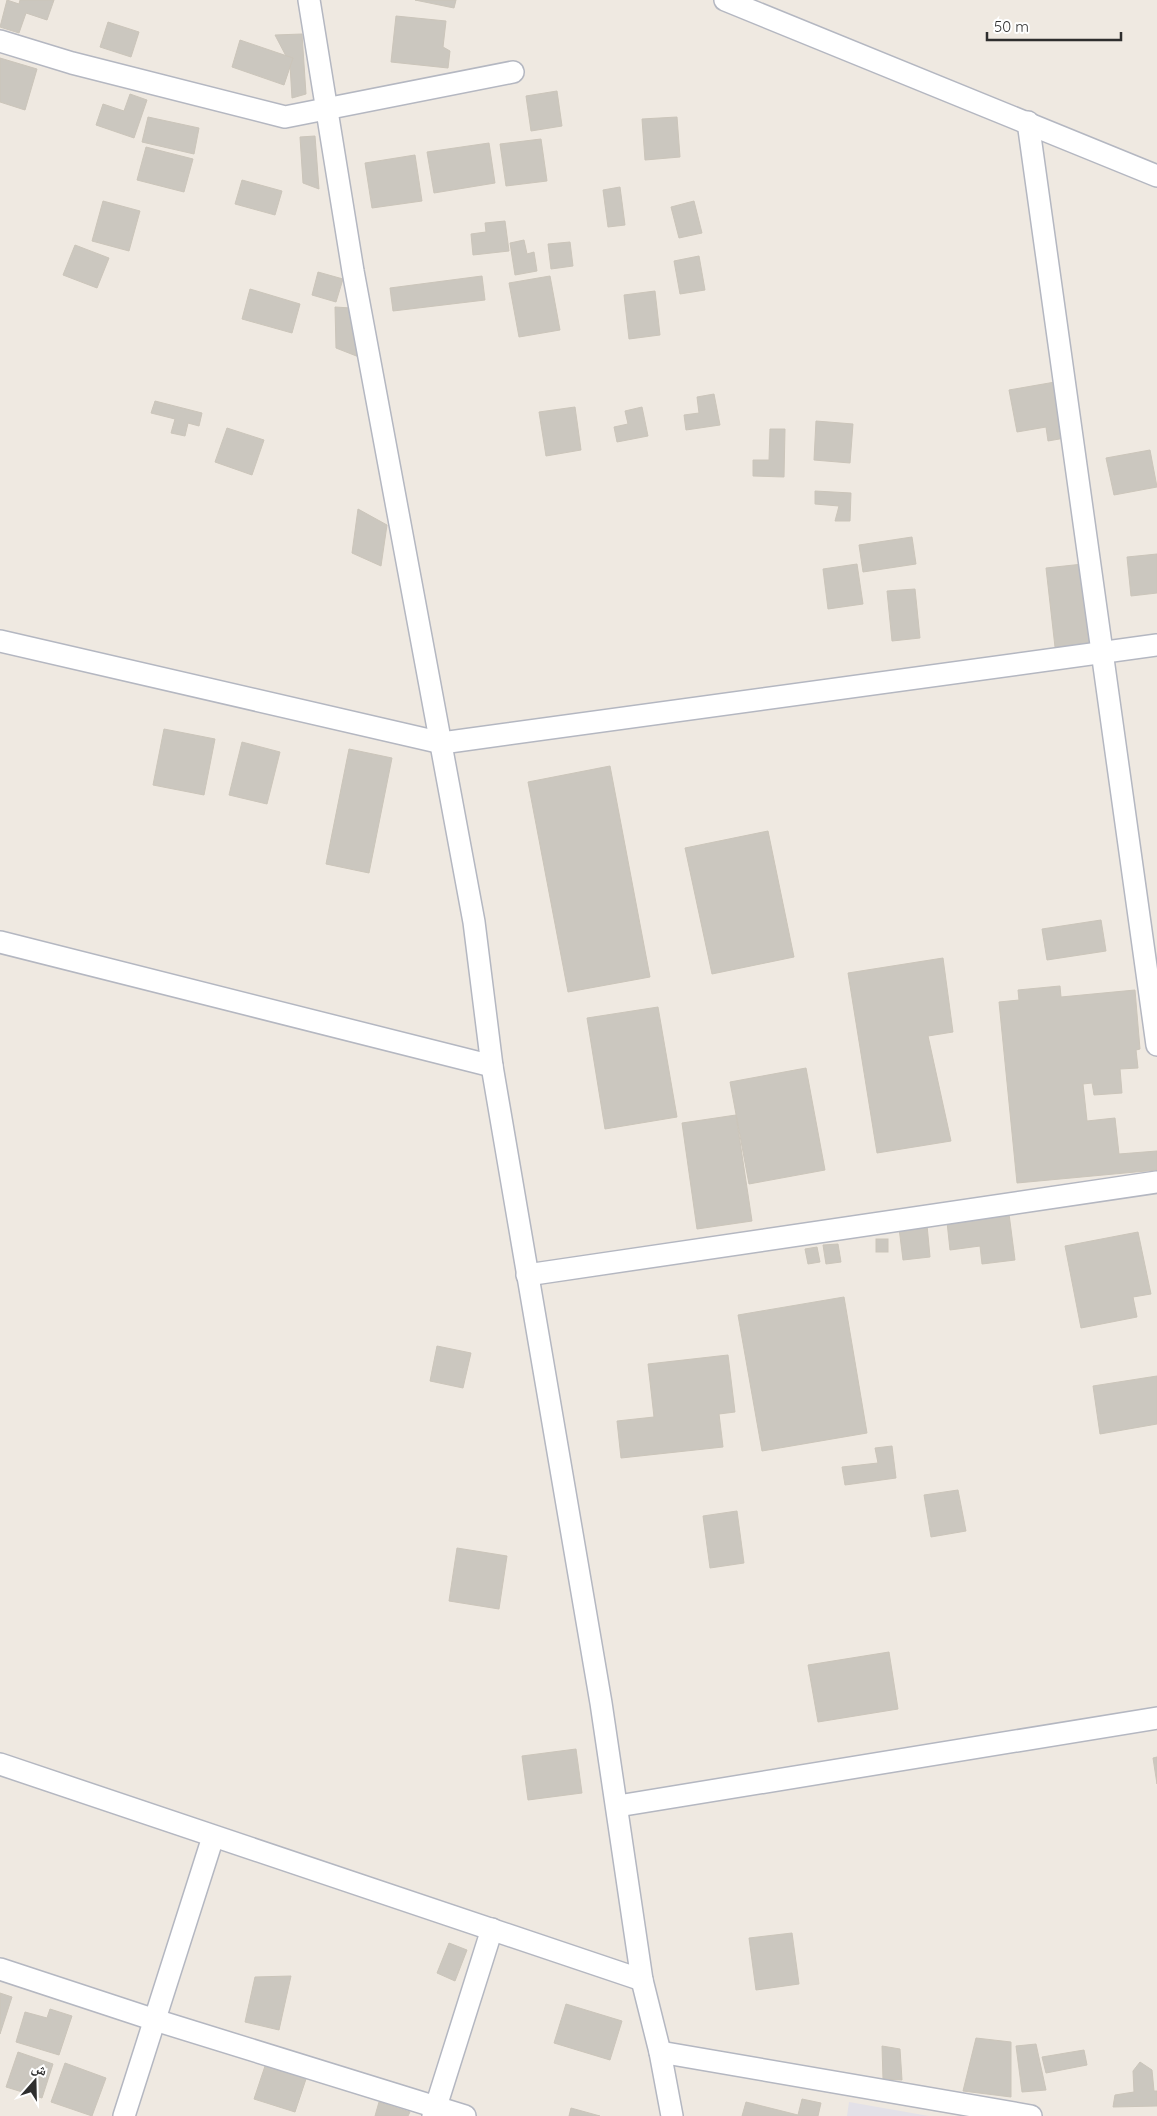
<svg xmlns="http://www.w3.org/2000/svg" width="1157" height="2116" font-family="Quicksand,'Noto Naskh Arabic',sans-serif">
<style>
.industrial{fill:#e3e1e8}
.building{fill:#cbc7bf;stroke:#cbc5ba}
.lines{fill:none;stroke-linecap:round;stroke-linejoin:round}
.minor-casing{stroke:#b4b7c1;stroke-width:24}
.minor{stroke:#fff;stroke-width:21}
</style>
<rect width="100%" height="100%" fill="#efe9e1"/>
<path class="industrial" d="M849,2102l80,14h-82z"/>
<g class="building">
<path d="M7,0l12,4 1,-4h34l-7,20 -21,-7 -7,20 -19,-6z"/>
<path d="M415,0h41l-2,8z"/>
<path d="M396,16l50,5 -3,26 7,4 -2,17 -57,-6z"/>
<path d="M108,22l31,10 -8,25 -31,-10z"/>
<path d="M302,34l4,60 -14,4 -2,-33 3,-7 -7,-2 -11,-21z"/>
<path d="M240,40l53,18 -9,27 -52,-18z"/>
<path d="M0,58l37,11 -12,41 -25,-8z"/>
<path d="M557,91l5,35 -31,5 -5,-35z"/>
<path d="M130,94l17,6 -13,38 -38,-13 7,-21 21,7z"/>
<path d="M148,117l51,11 -5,26 -52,-12z"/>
<path d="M677,117l3,40 -35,3 -3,-41z"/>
<path d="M315,136l4,53 -16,-6 -3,-46z"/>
<path d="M541,139l6,42 -41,5 -6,-42z"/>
<path d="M489,143l6,40 -61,10 -7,-41z"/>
<path d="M146,147l47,12 -9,33 -47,-12z"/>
<path d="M415,155l7,46 -50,7 -7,-45z"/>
<path d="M242,180l40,11 -7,24 -40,-11z"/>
<path d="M620,187l5,38 -17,2 -5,-37z"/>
<path d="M103,201l37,10 -11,40 -37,-10z"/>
<path d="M694,201l8,32 -23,5 -8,-31z"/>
<path d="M505,221l4,30 -36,4 -2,-21 15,-2 -1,-9z"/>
<path d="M524,240l3,14 7,-2 3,19 -22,4 -5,-32z"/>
<path d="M570,242l3,24 -22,3 -3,-25z"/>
<path d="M75,245l34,13 -12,30 -34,-13z"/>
<path d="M699,256l6,34 -25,4 -6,-33z"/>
<path d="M318,272l25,7 -7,23 -24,-7z"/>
<path d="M482,276l3,24 -92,11 -3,-23z"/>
<path d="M550,276l10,54 -41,7 -10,-54z"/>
<path d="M250,289l50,15 -8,29 -50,-14z"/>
<path d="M655,291l5,44 -31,4 -5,-44z"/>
<path d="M335,307l16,1 8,49 -23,-9z"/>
<path d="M1055,382l10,56 -17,3 -2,-14 -29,5 -8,-42z"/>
<path d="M714,394l6,31 -34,5 -2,-15 15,-2 -2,-16z"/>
<path d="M155,401l47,12 -3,13 -11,-3 -3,13 -14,-3 4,-14 -24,-6z"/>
<path d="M575,407l6,43 -35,6 -7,-44z"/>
<path d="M642,407l6,29 -31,6 -3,-15 14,-3 -3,-13z"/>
<path d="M816,421l37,3 -3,39 -36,-3z"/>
<path d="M227,428l37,12 -12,35 -37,-13z"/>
<path d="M770,429h15l-1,48 -31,-1v-16h16z"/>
<path d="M1150,450l7,37 -43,8 -8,-37z"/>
<path d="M815,491l36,2 -1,28h-15l4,-15 -24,-2z"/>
<path d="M358,509l29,16 -6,41 -29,-13z"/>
<path d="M912,537l4,27 -53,8 -4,-27z"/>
<path d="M1157,554v39l-26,3 -4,-39z"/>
<path d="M857,564l6,40 -35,5 -5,-40z"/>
<path d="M1083,564l9,79 -37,4 -9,-79z"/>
<path d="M915,589l5,49 -28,3 -5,-50z"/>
<path d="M164,729l51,10 -11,56 -51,-10z"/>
<path d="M242,742l38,10 -13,52 -38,-9z"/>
<path d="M349,749l43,9 -23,115 -43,-9z"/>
<path d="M610,766l40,211 -82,15 -40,-210z"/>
<path d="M768,831l26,126 -82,17 -27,-126z"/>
<path d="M1101,920l5,31 -59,9 -5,-31z"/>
<path d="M943,958l10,74 -25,4 23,105 -74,12 -29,-180z"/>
<path d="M1060,986l1,11 74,-7 5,59 -4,1 2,18 -18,1 2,24 -28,2 -2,-12 -9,1 4,37 28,-3 4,36 38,-3v19l-140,13 -18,-181 20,-2 -1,-10z"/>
<path d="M658,1007l19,110 -72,12 -18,-111z"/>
<path d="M806,1068l19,102 -76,14 -19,-102z"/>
<path d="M736,1115l16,106 -55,8 -15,-106z"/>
<path d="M1009,1214l6,46 -33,4 -2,-18 -30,4 -3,-28z"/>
<path d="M927,1225l3,32 -27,3 -4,-32z"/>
<path d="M1138,1232l13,62 -18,3 4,20 -56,11 -16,-82z"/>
<rect x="876" y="1239" width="12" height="13"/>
<path d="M838,1244l3,18 -15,2 -3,-19z"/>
<path d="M817,1247l3,15 -12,2 -3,-15z"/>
<path d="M844,1297l23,136 -105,18 -24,-136z"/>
<path d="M437,1346l34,7 -8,35 -33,-7z"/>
<path d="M728,1355l7,57 -16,2 4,33 -102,11 -4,-37 37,-4 -6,-53z"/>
<path d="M1157,1376v48l-57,10 -7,-48z"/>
<path d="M892,1446l4,32 -51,7 -3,-18 36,-4 -3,-15z"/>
<path d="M958,1490l8,41 -35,6 -7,-42z"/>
<path d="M737,1511l7,52 -34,5 -7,-52z"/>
<path d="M457,1548l50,8 -8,53 -50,-8z"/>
<path d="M889,1652l9,57 -80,13 -10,-57z"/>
<path d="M576,1749l6,44 -54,7 -6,-44z"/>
<path d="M1157,1757v27l-4,-26z"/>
<path d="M792,1933l7,51 -43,6 -7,-52z"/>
<path d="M449,1943l18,7 -12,31 -18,-8z"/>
<path d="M291,1976l-12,54 -34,-8 10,-45z"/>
<path d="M0,1993l12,4 -12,37z"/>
<path d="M566,2004l56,17 -12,39 -56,-17z"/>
<path d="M50,2009l22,7 -13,39 -43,-13 9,-30 22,6z"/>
<path d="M976,2038l35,4v55l-48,-6z"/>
<path d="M1036,2044l10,46 -24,2 -6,-46z"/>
<path d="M882,2046l18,3 2,31 -19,-1z"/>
<path d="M1084,2050l3,15 -41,8 -4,-16z"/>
<path d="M18,2052l35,12 -11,34 -36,-11z"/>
<path d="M1140,2062l12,8 2,21h3v15l-44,1 2,-12 19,-3 -1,-21z"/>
<path d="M65,2063l41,15 -14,38 -41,-14z"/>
<path d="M266,2063l41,13 -12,36 -41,-13z"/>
<path d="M802,2099l19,4 -3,13h-76l4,-14 52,13z"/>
<path d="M379,2102l31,10 -2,4h-33z"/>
<path d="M571,2108l29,8h-31z"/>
</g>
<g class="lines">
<defs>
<g id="minor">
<path d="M309,0l44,271 121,651 18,144 109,637 41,277 18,72 12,64"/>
<path d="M725,0l432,176"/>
<path d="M0,41l72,22 213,54 228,-45"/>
<path d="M1028,122l129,923"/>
<path d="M0,641l442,102 715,-98"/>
<path d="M0,942l492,124"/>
<path d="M527,1275l630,-93"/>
<path d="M0,1764l642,216"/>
<path d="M618,1806l539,-88"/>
<path d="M0,1969l155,51 310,96"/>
<path d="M660,2052l371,64"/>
<path d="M124,2116l89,-279"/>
<path d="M433,2116l59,-187"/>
</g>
</defs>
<use href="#minor" class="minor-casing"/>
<use href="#minor" class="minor"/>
</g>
<g transform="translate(35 2081) rotate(20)" stroke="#ffffff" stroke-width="4" paint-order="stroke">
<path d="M0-4L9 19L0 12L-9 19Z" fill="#2e2e2e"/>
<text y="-8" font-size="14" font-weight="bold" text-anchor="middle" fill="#2e2e2e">ش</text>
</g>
<path d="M987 32v8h134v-8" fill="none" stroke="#2e2e2e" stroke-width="2.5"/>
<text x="994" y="32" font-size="15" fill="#2e2e2e" stroke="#ffffff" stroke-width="4" paint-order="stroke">50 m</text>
</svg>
